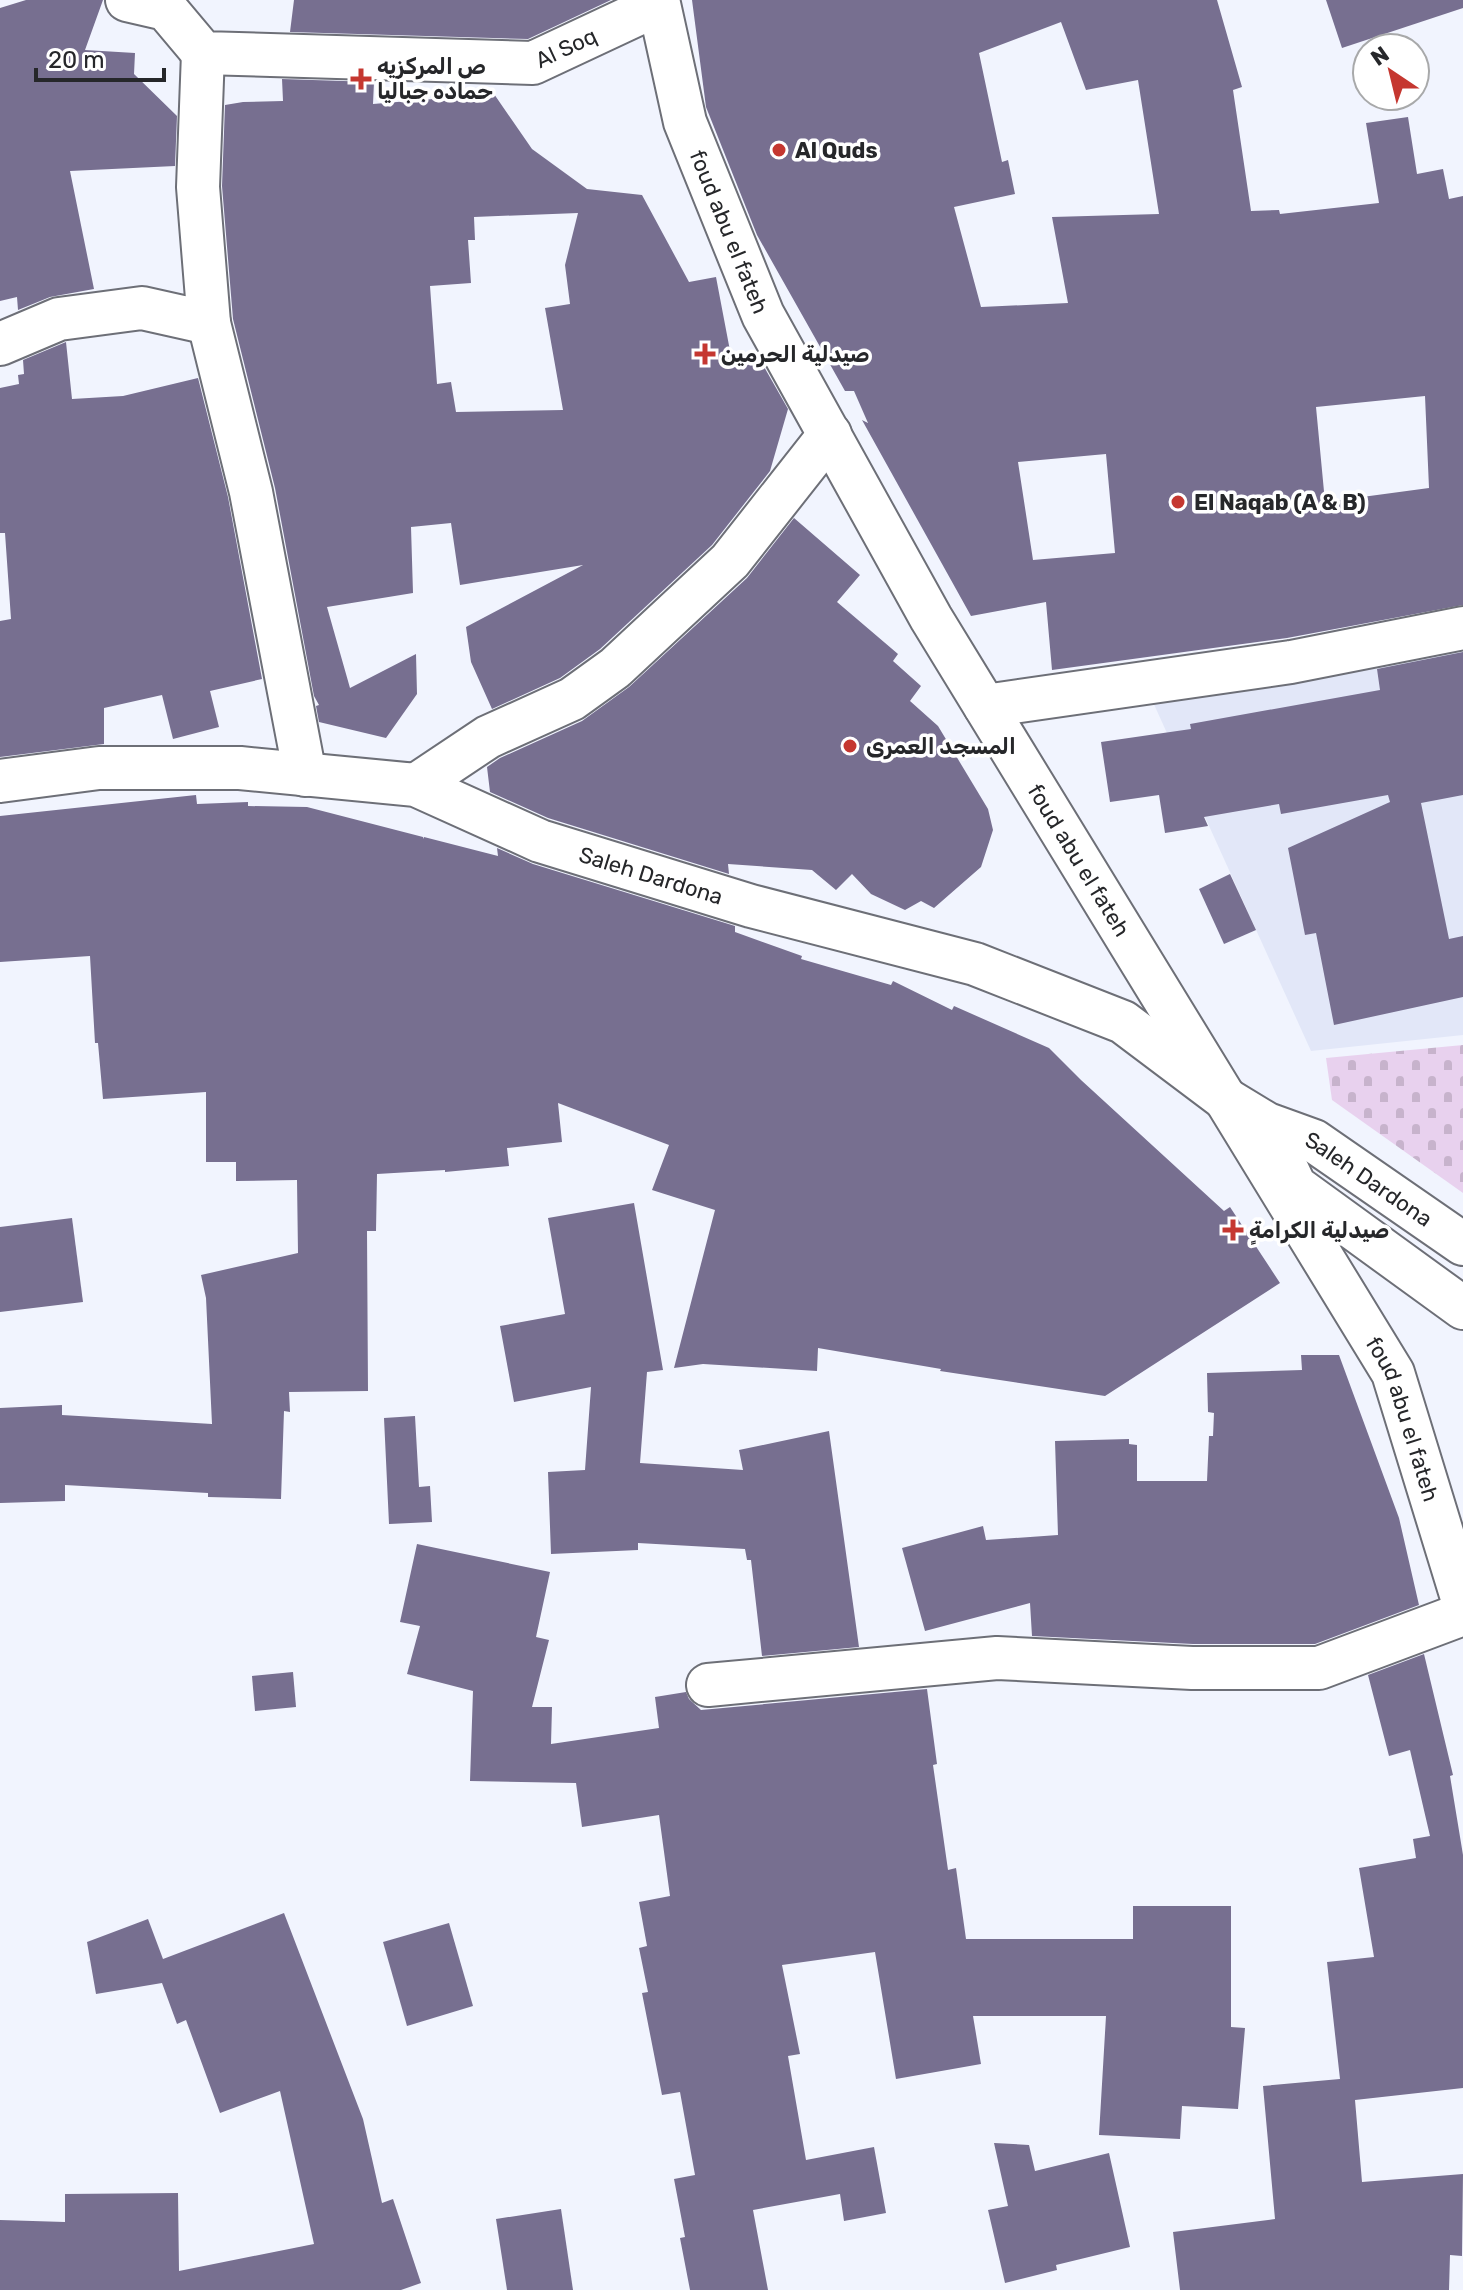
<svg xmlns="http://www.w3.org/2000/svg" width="1463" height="2290" font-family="Rubik,'Noto Sans Arabic',sans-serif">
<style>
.built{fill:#e2e7f8}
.cemetery{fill:url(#cemetery-stones)}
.building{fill:#776f90;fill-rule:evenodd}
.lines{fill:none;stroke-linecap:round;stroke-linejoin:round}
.minor-casing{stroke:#6d6f77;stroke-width:46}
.minor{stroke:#fff;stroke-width:42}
.poi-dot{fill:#c53730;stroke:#fff;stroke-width:3}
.labels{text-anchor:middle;stroke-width:7;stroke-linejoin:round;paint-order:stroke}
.street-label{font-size:22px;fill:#26272a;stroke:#fff}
.poi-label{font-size:22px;font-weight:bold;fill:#26272a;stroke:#fff;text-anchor:start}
</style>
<defs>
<pattern id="cemetery-stones" width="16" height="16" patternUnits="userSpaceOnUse" patternTransform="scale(2)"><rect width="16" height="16" fill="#e8d1ee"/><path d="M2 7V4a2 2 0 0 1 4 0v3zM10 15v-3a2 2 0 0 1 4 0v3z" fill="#c7b3cc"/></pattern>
</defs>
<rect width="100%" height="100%" fill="#f1f4fe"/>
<path class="built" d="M1463,637v398l-152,16 -159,-351z"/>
<path class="cemetery" d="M1463,1045v148l-131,-93 -6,-42z"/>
<g class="building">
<path d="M26,0h77l-18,50 50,3 -1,21 43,42 -2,50 -105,5 24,118 -44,8 -32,13 -1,-13 -17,4v-293z"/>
<path d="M294,0h317l-83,39 -238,-7z"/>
<path d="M692,0h525l25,87 -9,3 18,121 28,-1 1,4 99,-11 -13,-80 42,-6 9,57 26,-5 6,30 14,-3v409l-176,33 -235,32 -6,-68 -75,14 -109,-196 6,3 -14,-32h-9l-88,-156 -51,-128zM1061,22l25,68 52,-10 21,134 -107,3 16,86 -87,4 -27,-100 61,-13 -7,-34 -6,2 -23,-109zM1425,396l4,92 -104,14 -9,-95zM1106,454l9,99 -82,7 -15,-98z"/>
<path d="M1326,0h137v8l-121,40z"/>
<path d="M282,79l92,3 -1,22 121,-10 38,55 55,40 55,6 47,87 27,-5 15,79 22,3 10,6 25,44 -18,62 -58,74 -112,104 -40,29 -68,31 -21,-47 -5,-35 117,-62 -123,20 -9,-62 -40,4 2,66 -86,14 23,81 66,-34 1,40 -31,44 -67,-16 -3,-16 3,-1 -5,-9 -39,-208 -42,-169 -11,-133 3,-81 18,-3 40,-1zM578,213l-13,52 5,39 -25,4 18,102 -107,2 -5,-30 -14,2 -7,-98 41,-3 -3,-43h7l-1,-23z"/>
<path d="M66,342l6,57 51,-3 75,-18 30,119 34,182 -52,12 9,36 -46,12 -11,-44 -58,13v36l-104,13v-136l11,-2 -6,-86h-5v-145l19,-4 -1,-9 6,-1 -1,-14z"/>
<path d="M794,518l66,57 -23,27 61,52 -5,7 28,25 -11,15 28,25 50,83 5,21 -12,37 -47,41 -13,-7 -16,9 -34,-16 -19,-20 -16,16 -24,-20 -84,-6 1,10 -181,-56 -58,-26 -3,-25 13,-9 82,-37 47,-34 118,-109z"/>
<path d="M1463,652v143l-42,8 28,136 14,-3v61l-129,28 -18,-92 -11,2 -17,-87 102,-46 -2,-7 -107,19 -2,-10 -75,13 4,9 -43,7 -6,-38 -49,7 -9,-60 90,-13 -1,-5 190,-34 -3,-21z"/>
<path d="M196,795l1,9 51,-2v4l59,1 116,30v2l1,-2 74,19 -1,-8 36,16 202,62v6l67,24 -1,3 90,26 2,-4 59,29 2,-4 95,42 32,32 143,131 6,-4 50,76 -175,113 -165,-25 1,-2 -123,-21 -1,23 -114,-7 -29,4 41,-158 -63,-20 17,-45 -111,-42 4,39 -55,6 2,18 -64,6v-2l-68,4 -1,57h-9l1,160 -79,1 1,20 -6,-1 -3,88 -73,-2v-4l-143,-8v16l-65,2v-95l62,-3v10l150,9 -6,-126 -5,-23 97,-22 -1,-73 -61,1v-19h-30v-70l-103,7 -5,-56h-3l-5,-87 -90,6v-146z"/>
<path d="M1230,874l26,56 -32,14 -25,-55z"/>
<path d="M634,1203l29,167 -16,2 -7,91 103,7 -4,-20 90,-19 30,216 -97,9 -11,-96h-4l-2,-11 -107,-6v7l-87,4 -3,-82 37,-2 6,-83 -77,15 -14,-76 65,-12 -17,-96z"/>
<path d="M72,1218l11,84 -83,10v-85z"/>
<path d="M1301,1355h38l60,163 20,87 -104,39h-122l-161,-8 -2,-33 -105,28 -23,-83 81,-22 3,14 72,-5 -3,-94 74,-2v5l8,1v36h70l2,-45h4l1,-23 -6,-1 -1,-39 95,-3z"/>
<path d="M415,1416l4,71 11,-1 2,36 -43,2 -5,-106z"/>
<path d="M417,1544l133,28 -14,65 13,3 -17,67h20l-1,37 108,-16 -4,-31 31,-5 3,7 12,11 226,-21 10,75 -4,1 15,105 8,-2 10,71h167v-33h98v121l14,1 -7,81 -56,-3 -2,33 -81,-4 7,-119h-133l8,48 -85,15 -21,-127 -93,13 18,89 -12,2 18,104 68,-13 12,66 -42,8 -4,-27 -87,16 15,80h-78l-10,-52 5,-1 -11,-58 21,-4 -15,-83 -18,3 -20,-102 6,-1 -9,-44 8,-2 -8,-44 31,-6 -11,-81 -77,12 -6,-44 -106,-2 3,-90 -66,-17 13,-48 -20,-4z"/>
<path d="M1424,1654l29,121 -3,1 13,79v233l-108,12 7,82 101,-8 -1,82 -12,-1 -1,35h-269l-7,-58 102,-13 -12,-133 77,-7 -13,-117 47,-5 -15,-89 57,-10 -3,-19 17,-3 -20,-86 -21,6 -21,-81z"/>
<path d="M293,1672l3,35 -41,4 -3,-35z"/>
<path d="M284,1913l79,206 19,84 11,-4 28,84 -20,7h-401v-70l65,2v-28l113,-1 1,78 135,-27 -34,-153 -60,22 -34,-93 -9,4 -15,-41 -66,11 -9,-52 61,-23 15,40z"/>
<path d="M449,1923l24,83 -66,20 -24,-84z"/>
<path d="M994,2143l35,2 6,26 74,-18 21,94 -74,18 1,5 -52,13 -17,-73 20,-4z"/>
<path d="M561,2209l12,81h-66l-11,-71z"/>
</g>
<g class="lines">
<defs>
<g id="minor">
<path id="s1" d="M127,0l39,9 37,44 330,10 126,-59 26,118 78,193 168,303 462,755 70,228"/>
<path d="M209,323l42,169 54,283"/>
<path d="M0,344l59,-25 83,-11 67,15 -11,-136 5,-134"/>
<path d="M985,706l306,-44 172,-34"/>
<path id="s2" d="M0,781l99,-13h141l176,17 124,56 211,65 224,58 148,58 101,76 43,26 47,17 149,103"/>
<path d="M416,785l72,-48 84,-38 43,-31 115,-107 100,-127"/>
<path d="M1287,1169l8,17 168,122"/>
<path d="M708,1685l289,-27 195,10h127l144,-54"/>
</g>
</defs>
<use href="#minor" class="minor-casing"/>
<use href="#minor" class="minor"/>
</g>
<g class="poi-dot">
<path d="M357 67h8v8h8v8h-8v8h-8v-8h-8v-8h8z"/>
<circle cx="779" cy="150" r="8"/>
<path d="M701 342h8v8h8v8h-8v8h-8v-8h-8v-8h8z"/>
<circle cx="1178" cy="502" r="8"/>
<circle cx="850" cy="746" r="8"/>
<path d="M1229 1218h8v8h8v8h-8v8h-8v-8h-8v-8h8z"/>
</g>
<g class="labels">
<g class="street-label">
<text dy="8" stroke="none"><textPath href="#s1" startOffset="464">Al Soq</textPath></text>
<text dy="8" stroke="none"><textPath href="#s1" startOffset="806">foud abu el fateh</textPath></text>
<text dy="8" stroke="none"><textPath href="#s1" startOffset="1526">foud abu el fateh</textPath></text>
<text dy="8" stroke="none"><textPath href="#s2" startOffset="670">Saleh Dardona</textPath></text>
<text dy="8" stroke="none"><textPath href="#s2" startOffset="1458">Saleh Dardona</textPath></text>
<text dy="8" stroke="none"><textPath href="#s1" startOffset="2174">foud abu el fateh</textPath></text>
</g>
<g class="poi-label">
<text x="377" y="74">ص المركزيه<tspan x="377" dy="25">حماده جباليا</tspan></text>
<text x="795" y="158">Al Quds</text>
<text x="721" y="362">صيدلية الحرمين</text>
<text x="1194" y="510">El Naqab (A &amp; B)</text>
<text x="866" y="754">المسجد العمرى</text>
<text x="1249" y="1238">ِِصيدلية الكرامة</text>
</g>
</g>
<g transform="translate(1391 72) rotate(325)"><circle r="38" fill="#ffffff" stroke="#a8a9aa" stroke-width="2"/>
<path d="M0-6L14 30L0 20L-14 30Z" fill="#c53730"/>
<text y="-12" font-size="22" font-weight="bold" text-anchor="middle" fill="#26272a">N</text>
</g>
<path d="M36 68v12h128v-12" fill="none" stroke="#26272a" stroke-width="4"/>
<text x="48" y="68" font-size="24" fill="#26272a" stroke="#ffffff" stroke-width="6" paint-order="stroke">20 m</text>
</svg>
